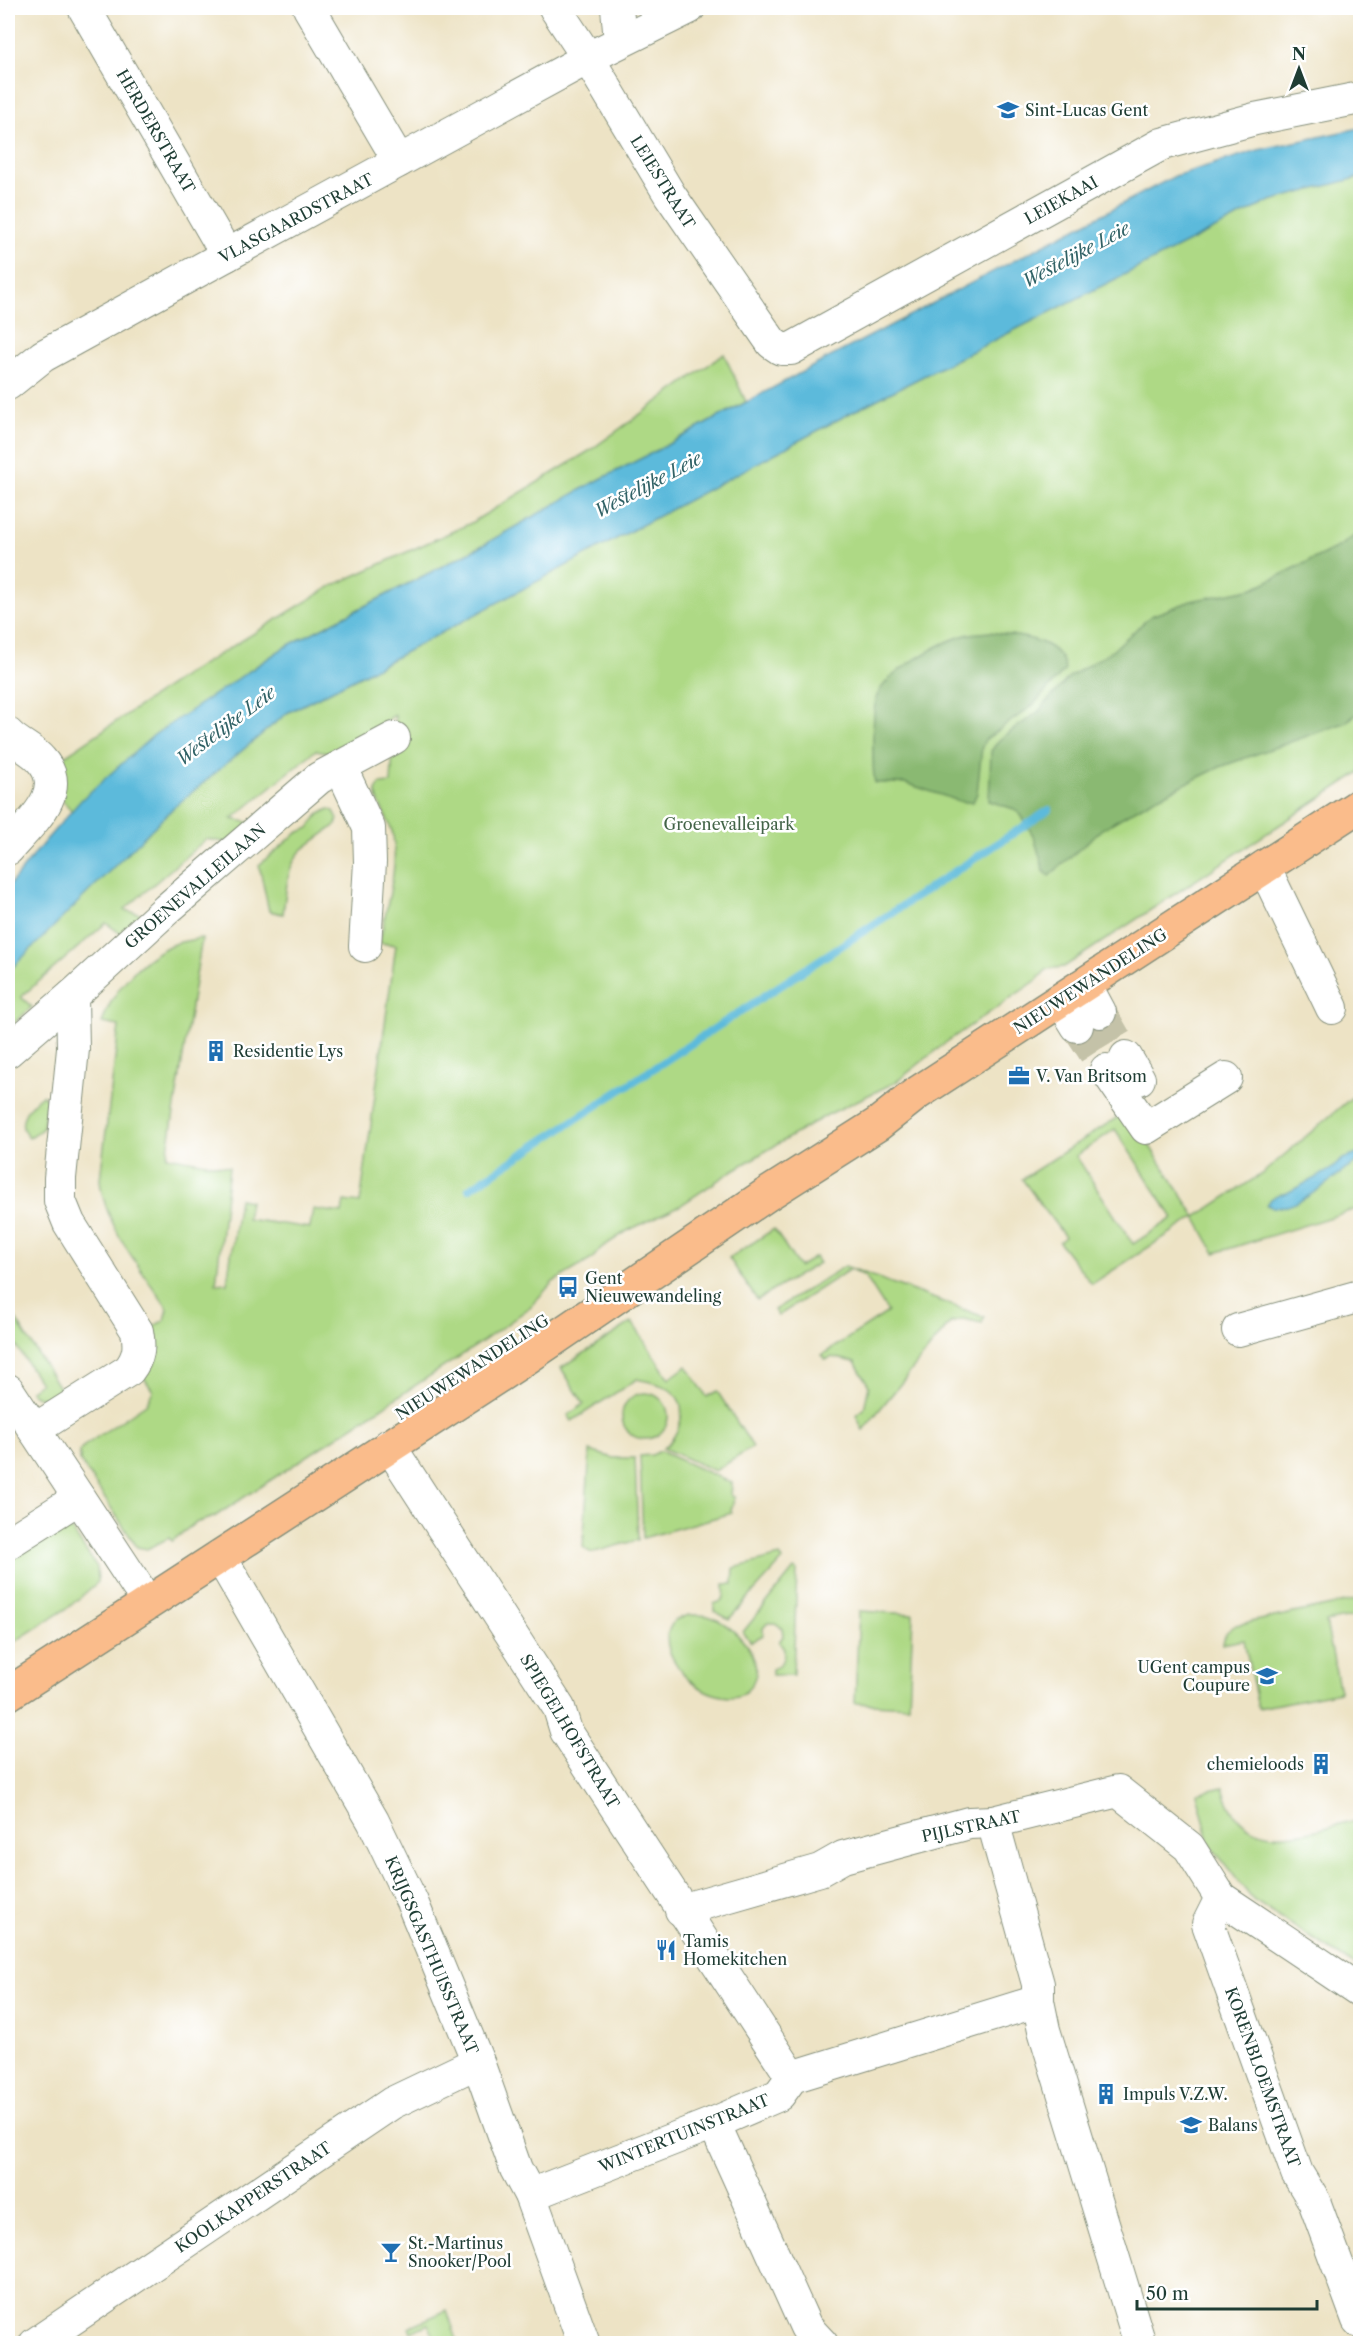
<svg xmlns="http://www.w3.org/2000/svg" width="1368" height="2351" font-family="'Libre Caslon Text',serif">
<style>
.green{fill:#aed985;stroke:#668b5c;stroke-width:1.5;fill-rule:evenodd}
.forest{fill:#8ab972;stroke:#547b53;stroke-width:1.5}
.water{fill:#5cbadb;stroke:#3e7c88;stroke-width:1.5}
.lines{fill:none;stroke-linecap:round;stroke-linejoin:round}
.stream{stroke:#5cbadb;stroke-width:8}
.minor-tunnel{stroke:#c4c2a8;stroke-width:32;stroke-dasharray:32 16;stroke-linecap:butt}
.minor-casing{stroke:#86907c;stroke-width:34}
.major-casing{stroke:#86907c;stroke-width:36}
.minor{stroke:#fff;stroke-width:32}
.major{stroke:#fabc8b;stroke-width:33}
.labels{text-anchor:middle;stroke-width:5;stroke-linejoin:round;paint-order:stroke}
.poi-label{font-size:16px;fill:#1f3d34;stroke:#fff;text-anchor:start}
.street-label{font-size:16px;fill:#1f3d34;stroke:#fff}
.park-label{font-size:16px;fill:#436448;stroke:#fff}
.water-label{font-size:18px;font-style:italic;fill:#316266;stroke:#fff}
</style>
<rect width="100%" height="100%" fill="#fff"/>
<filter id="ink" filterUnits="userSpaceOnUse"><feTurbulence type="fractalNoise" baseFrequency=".0167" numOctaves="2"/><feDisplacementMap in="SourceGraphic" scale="12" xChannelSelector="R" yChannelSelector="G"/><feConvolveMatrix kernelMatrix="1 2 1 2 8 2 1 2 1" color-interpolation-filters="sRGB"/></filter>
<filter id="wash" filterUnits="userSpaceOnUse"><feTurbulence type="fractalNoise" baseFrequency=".008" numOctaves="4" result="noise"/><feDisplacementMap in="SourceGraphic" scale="24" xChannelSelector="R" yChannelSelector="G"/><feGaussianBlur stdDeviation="1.35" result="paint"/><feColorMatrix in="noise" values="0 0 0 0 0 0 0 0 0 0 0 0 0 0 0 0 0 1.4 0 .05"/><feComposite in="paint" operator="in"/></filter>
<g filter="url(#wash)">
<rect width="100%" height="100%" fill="#ede3c5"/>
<g class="green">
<path d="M1360,177v595l-296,195 -17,2 -10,11 -89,61 -52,41 -69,33 -95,56 -51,34 -54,26 -26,17 -9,11 -39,23 -24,26 -47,34 -268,175 -19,6 -23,18 -3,-3 -22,11 -10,-2 -57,-86v-10l4,-5 62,-42 7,-13 -11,-16c13,-14 15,-29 8,-47l15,-8 3,-11c-25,-37 -65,-85 -68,-130l19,-153 -17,-3c10,-32 36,-62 67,-77 10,-5 23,-6 33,-8l-35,218 62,11 -13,117 11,-1 12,-84 11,2 -3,18 63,9 3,-19 29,4 2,-12 16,2 36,-258 -16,-2c5,-36 19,-71 13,-108 -3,-16 -16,-29 -17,-44l4,-7 11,-1 4,-68 -57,39 -22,-4 -84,69 20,4 -23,20 -23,-4 -82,71 21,5 -24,19 -15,-11 -85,74 11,10 -24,21v-56l5,-6 161,-159 113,-94 100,-51 467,-251 416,-210z"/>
<path d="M724,354l22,48 -94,51 -63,32 -108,61 -196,101 -131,88 -82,76 -10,-11 -3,-40 128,-86 143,-87 141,-64 118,-72z"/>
<path d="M329,809l5,2 4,8 -2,5c-10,10 -24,17 -34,26 -16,15 -16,44 -19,64l-14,-3 -10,-46 38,-32 12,-5 9,-13z"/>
<path d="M1360,1092v116l-145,45 -20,-36 -103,67 -33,-42 6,-5 -43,-58 105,-68 69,106 67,-44 94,-80zM1115,1129l58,89 -40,26 -57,-88z"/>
<path d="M42,1095l5,4 -4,29 -14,10c-15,-15 -1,-32 13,-43z"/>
<path d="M774,1229l25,38 16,-10 4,6 -62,37 -28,-42z"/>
<path d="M845,1266l139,51 -2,6 -18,-4 -14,4 -87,107 -7,-15 8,-6 5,-23 -14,-24 -24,-5 -5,3 -4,-5 66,-43 -23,-36 -15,-7 -72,47 -4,-6z"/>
<path d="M8,1307l53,84c-11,5 -22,12 -31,0l10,-8 -32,-50z"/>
<path d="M632,1322l37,57 18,-13 20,31 10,-6 36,56 -38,24 -52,-23c17,-12 28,-43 7,-58 -9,-7 -22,-8 -33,-11l-65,42 -4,-6 16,-11 -23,-36z"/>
<circle cx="645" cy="1416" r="23"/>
<path d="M590,1451l23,7h22l3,82 -47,13 -8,-6z"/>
<path d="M660,1451l72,32 -1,13 4,1 -4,12 1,4 -89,25 -3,-82 12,-1z"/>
<path d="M61,1527l10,2 26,38 1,15 -29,25 -61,39v-85z"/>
<path d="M780,1556l3,4 -54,59 -15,-8v-7c12,-3 11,-9 10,-20h9l1,-16z"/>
<path d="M794,1569l3,2 -4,104h-21v-6c11,-4 12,-11 12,-21l-5,-6 4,-6 -1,-8 -7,-5h-7l-5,5v7l-12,7 -8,-10z"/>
<path d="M1360,1599v16l-34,7 14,70 -82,16 -14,-68 -22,4c1,-10 5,-13 14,-19z"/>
<path d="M859,1611l54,3 -4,92 -54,-3z"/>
<path d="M689,1615c6,0 13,0 19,1 20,6 46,30 48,53 1,5 -1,9 -3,13 -9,17 -22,17 -39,12 -16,-5 -31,-18 -39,-32 -9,-14 -12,-28 0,-42z"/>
<path d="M1223,1787c19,74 84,44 137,32v150l-107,-69 -43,-55 -13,-52z"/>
<path d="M447,2310l11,33h-21l-9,-19 -17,8 -2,-5z"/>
</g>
<g class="forest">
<path d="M1360,532v180l-16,11 -124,44 -68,33 -50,29 -53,47 -5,-5 -10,-34 -13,-22 -7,-6 -25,-8 2,-50 8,-11 39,-28 31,-35 44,-27 38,-34 40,-15 63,-13 86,-42z"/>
<path d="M989,632c26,4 72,5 76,38l-33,36 -47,34 -3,7 -5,46 -4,9h-11l-57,-19h-30c-3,-13 -3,-74 2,-87 9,-24 68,-57 93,-62 6,-1 13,-1 19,-2z"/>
</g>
<g class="water">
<path d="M1360,128v49l-90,24 -416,210 -467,251 -100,51 -115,96 -164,163v-85l37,-46 37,-42 72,-64 131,-88 193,-99 111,-63 63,-32 165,-89 358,-188 83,-26z"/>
<path d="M1360,1153v7c-21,11 -68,59 -93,45l4,-6 6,-4 10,-2 43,-23 13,-11z"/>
</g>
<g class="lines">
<path class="stream" d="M469,1189l580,-379"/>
</g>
</g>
<g filter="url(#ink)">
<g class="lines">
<g class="minor-tunnel">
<path d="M1100,1012l26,45"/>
<path d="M1077,1026l29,44"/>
</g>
<defs>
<g id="minor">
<path d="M84,8l143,247"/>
<path d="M309,8l90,153"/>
<path d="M555,8l33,50 82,137 102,148 9,6h10l371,-205 93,-25 105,-21"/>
<path d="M617,8l3,33"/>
<path d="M8,384l35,-28 184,-101 361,-197 101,-50"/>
<path d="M8,734c9,10 24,15 33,26 29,32 -13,65 -33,89"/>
<path d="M341,768l28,60 1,34 -5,84"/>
<path d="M1264,867l68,141"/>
<path d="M1085,984l15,28"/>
<path d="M1061,1000l16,26"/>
<path d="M8,1051l64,-55 95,-87 152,-131 75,-40"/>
<path d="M1126,1057l13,22"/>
<path d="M1106,1070l40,58 80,-50"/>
<path d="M1238,1330l122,-34"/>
<path d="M8,1390l129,196"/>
<path d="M34,1430l95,-60c10,-13 11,-23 8,-39l-68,-108 -9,-22v-23l13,-129 -1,-53"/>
<path d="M389,1445l170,263 7,23 226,346"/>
<path d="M8,1543l71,-45"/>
<path d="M220,1556l153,265 39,81 66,160 38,107 14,26 54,149"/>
<path d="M993,1822l45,162v17l6,29 96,314"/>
<path d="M1221,1898l-13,26 89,249 17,28 44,119 2,2"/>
<path d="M681,1910l139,-40 23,-13 126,-34 24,-1 125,-31 71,56 32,51 139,93"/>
<path d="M714,2123l92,204 16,17"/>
<path d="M530,2195l184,-72 65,-28 13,-18 246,-76"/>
<path d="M35,2344l357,-241 86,-41"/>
</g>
<path id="major" d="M8,1694l518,-336 240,-163 112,-71 38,-30 444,-289"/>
</defs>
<use href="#minor" class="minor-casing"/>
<use href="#major" class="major-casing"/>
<use href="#minor" class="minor"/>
<use href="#major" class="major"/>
</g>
</g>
<defs>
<symbol id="university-bare" viewBox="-9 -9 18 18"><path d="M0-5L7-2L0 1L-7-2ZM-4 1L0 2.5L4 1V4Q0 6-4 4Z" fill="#1f6fb2" stroke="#fff" stroke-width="2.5" paint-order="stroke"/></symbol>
<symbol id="building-bare" viewBox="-9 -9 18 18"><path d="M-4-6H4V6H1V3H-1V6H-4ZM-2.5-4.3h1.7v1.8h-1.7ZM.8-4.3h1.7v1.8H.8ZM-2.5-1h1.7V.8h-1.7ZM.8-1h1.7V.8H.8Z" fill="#1f6fb2" stroke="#fff" stroke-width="2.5" paint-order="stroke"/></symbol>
<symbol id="office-bare" viewBox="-9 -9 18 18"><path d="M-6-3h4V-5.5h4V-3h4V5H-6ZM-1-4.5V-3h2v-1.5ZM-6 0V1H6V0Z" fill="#1f6fb2" stroke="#fff" stroke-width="2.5" paint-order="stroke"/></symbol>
<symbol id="bus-bare" viewBox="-9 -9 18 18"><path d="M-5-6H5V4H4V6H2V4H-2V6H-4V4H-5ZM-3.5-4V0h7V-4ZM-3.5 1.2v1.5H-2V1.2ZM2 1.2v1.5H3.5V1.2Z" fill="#1f6fb2" stroke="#fff" stroke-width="2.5" paint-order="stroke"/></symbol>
<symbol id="restaurant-bare" viewBox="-9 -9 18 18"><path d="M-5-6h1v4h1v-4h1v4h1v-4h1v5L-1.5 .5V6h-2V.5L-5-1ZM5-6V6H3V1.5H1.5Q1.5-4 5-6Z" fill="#1f6fb2" stroke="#fff" stroke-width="2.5" paint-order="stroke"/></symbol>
<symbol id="school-bare" viewBox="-9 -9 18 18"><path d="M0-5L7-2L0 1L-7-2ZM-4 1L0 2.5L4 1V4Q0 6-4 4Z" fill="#1f6fb2" stroke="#fff" stroke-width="2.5" paint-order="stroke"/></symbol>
<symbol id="bar-bare" viewBox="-9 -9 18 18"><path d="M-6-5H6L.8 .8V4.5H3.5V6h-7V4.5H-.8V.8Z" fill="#1f6fb2" stroke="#fff" stroke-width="2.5" paint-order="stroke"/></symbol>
</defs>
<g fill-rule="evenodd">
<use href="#university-bare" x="993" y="95" width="30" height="30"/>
<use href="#building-bare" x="201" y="1036" width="30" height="30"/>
<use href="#office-bare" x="1004" y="1061" width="30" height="30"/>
<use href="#bus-bare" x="553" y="1272" width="30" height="30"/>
<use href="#university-bare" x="1252" y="1661" width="30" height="30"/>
<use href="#building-bare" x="1306" y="1749" width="30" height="30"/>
<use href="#restaurant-bare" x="651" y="1935" width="30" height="30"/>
<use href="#building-bare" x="1091" y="2079" width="30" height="30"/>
<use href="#school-bare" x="1176" y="2110" width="30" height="30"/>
<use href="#bar-bare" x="376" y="2237" width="30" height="30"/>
</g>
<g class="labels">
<g class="poi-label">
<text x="1025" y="116">Sint-Lucas Gent</text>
<text x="233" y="1057">Residentie Lys</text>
<text x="1036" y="1082">V. Van Britsom</text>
<text x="585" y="1284">Gent<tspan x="585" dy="18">Nieuwewandeling</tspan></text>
<text x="1250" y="1673" text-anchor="end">UGent campus<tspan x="1250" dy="18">Coupure</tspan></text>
<text x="1304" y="1770" text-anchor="end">chemieloods</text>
<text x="683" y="1947">Tamis<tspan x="683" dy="18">Homekitchen</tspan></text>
<text x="1123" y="2100">Impuls V.Z.W.</text>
<text x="1208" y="2131">Balans</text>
<text x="408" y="2249">St.-Martinus<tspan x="408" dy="18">Snooker/Pool</tspan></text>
</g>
<g class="street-label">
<text transform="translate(156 131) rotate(60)" y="6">HERDERSTRAAT</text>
<text transform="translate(663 182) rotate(58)" y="6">LEIESTRAAT</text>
<text transform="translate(1061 200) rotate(-29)" y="6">LEIEKAAI</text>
<text transform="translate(296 218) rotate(-28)" y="6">VLASGAARDSTRAAT</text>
<text transform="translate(195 886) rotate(-41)" y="6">GROENEVALLEILAAN</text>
<text transform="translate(1090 981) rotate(-33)" y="6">NIEUWEWANDELING</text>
<text transform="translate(472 1367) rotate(-33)" y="6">NIEUWEWANDELING</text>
<text transform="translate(570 1731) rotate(59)" y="6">SPIEGELHOFSTRAAT</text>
<text transform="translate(971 1826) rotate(-12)" y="6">PIJLSTRAAT</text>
<text transform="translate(432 1955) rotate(67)" y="6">KRIJGSGASTHUISSTRAAT</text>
<text transform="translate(1263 2077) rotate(70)" y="6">KORENBLOEMSTRAAT</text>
<text transform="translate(684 2133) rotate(-22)" y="6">WINTERTUINSTRAAT</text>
<text transform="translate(253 2197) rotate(-34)" y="6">KOOLKAPPERSTRAAT</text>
</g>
<g class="park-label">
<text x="729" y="830">Groenevalleipark</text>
</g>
<g class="water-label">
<text transform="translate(1076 255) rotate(-28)" y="6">Westelijke Leie</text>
<text transform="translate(648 485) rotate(-28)" y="6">Westelijke Leie</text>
<text transform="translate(226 726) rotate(-37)" y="6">Westelijke Leie</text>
</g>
</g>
<rect width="1368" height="2351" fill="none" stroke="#fff" stroke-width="30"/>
<g transform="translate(1299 69)" stroke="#ffffff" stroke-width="4.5" paint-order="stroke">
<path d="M0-4.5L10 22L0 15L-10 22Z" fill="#1f3d34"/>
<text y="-9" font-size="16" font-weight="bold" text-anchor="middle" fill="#1f3d34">N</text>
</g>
<path d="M1137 2300v9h180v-9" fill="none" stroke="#1f3d34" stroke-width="3"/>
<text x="1146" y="2300" font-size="18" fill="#1f3d34" stroke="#ffffff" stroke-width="4.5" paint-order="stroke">50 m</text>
</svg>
